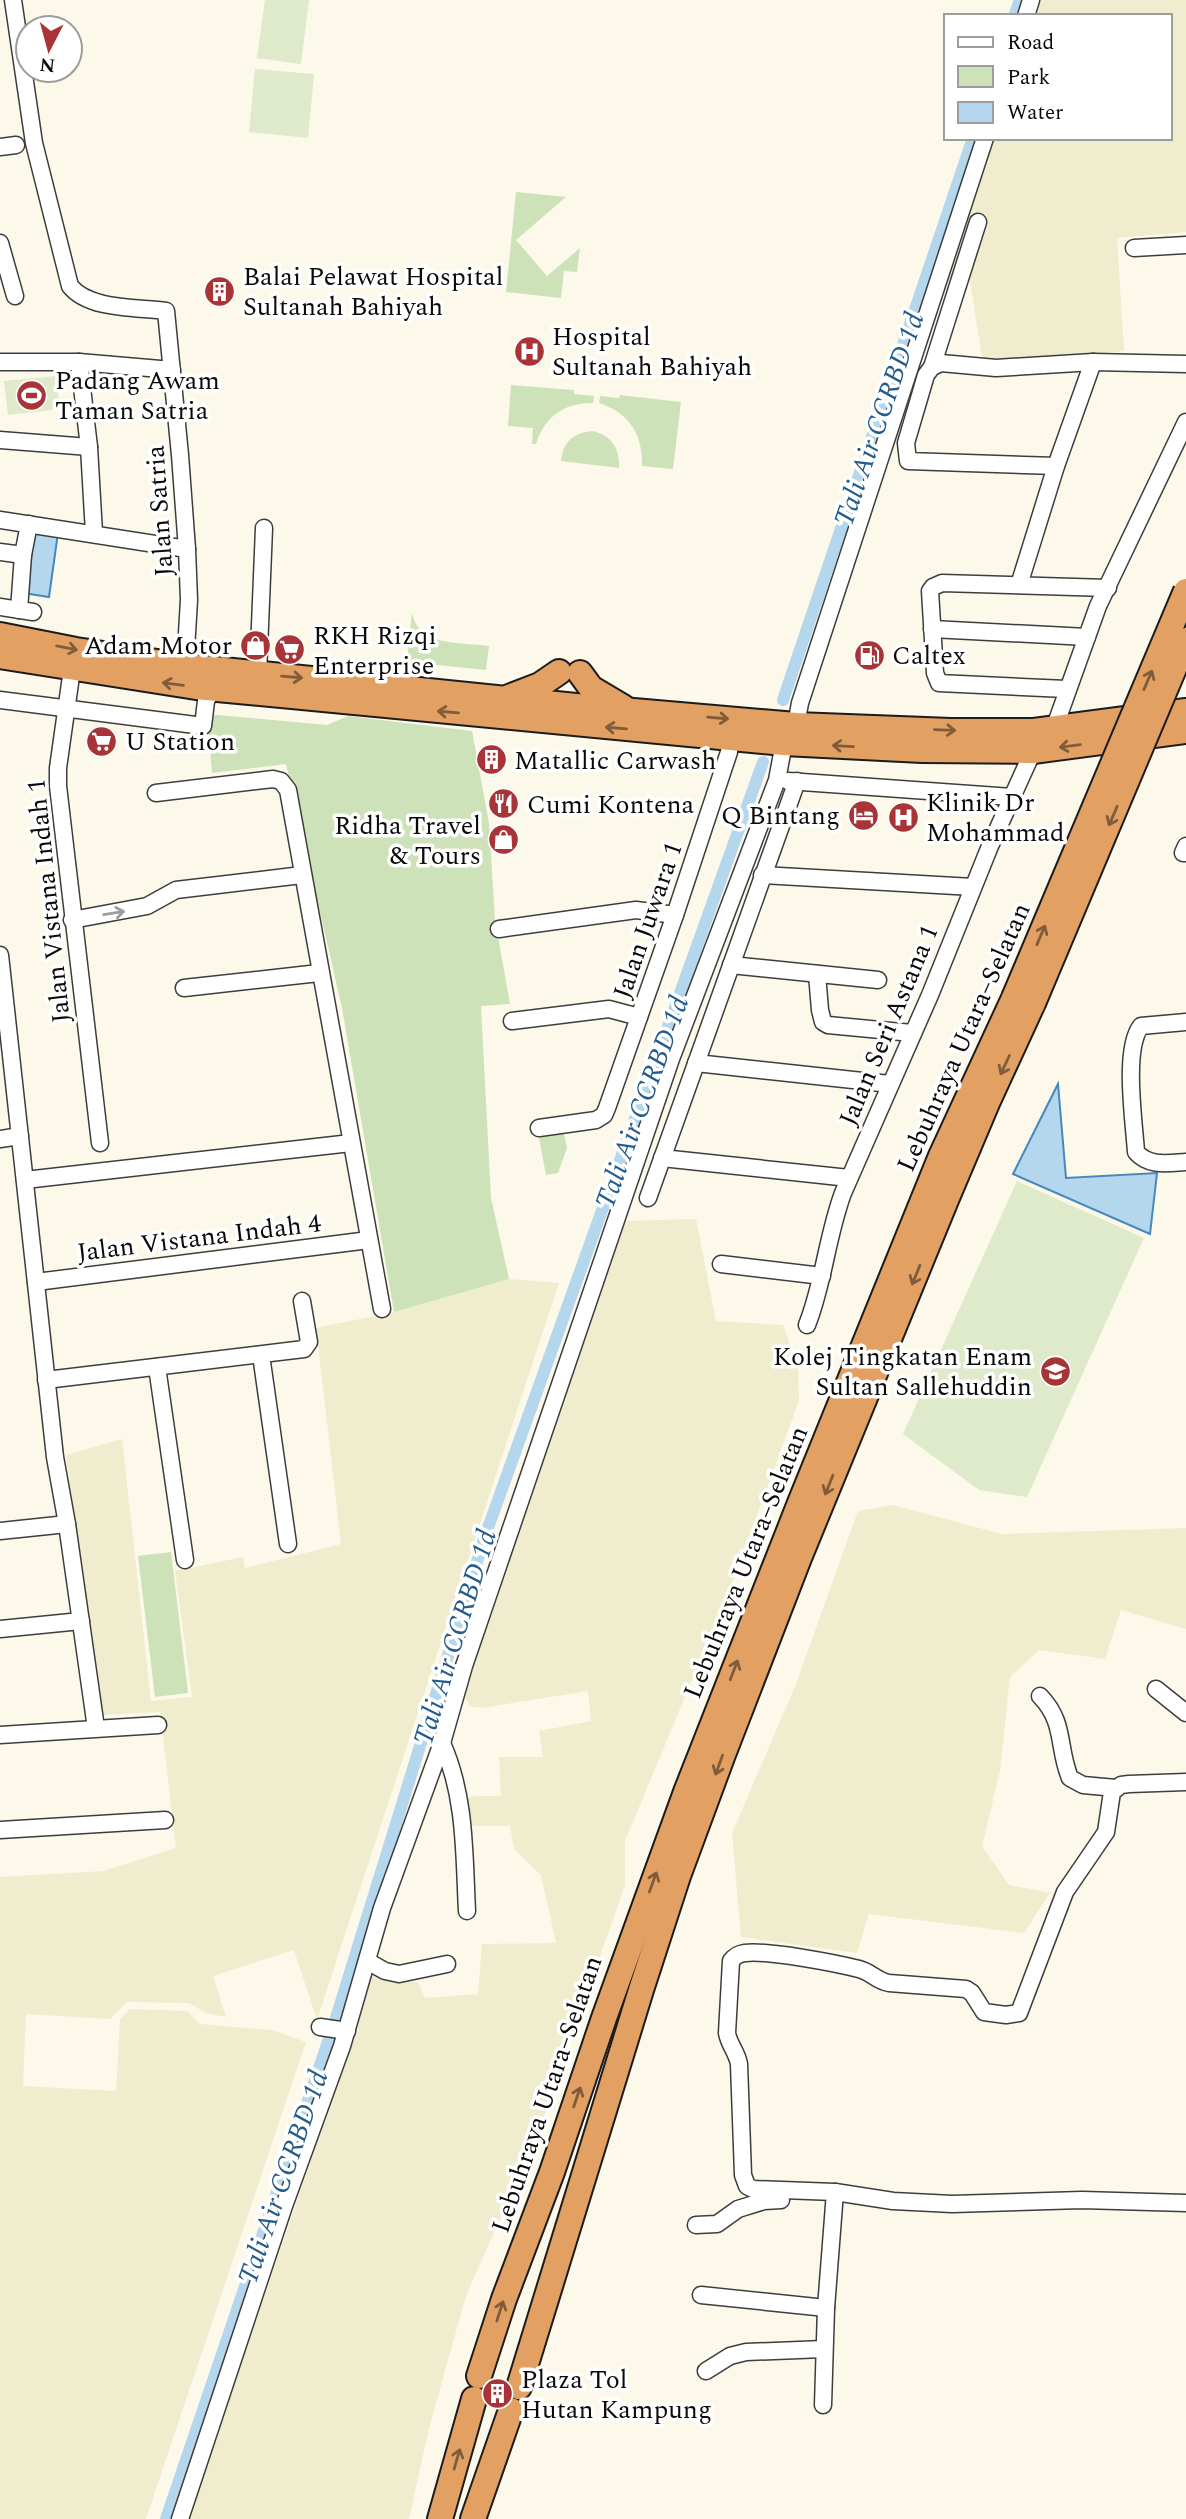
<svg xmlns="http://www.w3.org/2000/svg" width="1186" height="2519" font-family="Spectral,serif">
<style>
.farmland{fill:#efedce}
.green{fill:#cde2b9}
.pitch{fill:#deeac9}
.water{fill:#b5d7ee;stroke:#4589bc;stroke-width:2}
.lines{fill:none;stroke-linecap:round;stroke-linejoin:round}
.canal{stroke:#b5d7ee;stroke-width:12}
.minor-casing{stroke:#3d3d3d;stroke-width:19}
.highway-casing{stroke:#1b1b1b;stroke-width:28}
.minor{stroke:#fff;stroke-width:16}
.highway{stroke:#e2a063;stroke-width:24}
.highway-bridge-casing{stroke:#1b1b1b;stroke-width:28;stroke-linecap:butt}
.highway-bridge{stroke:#e2a063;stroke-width:24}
.oneway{stroke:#815c3b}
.oneway2{stroke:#9d9d9d}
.labels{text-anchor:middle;stroke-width:7;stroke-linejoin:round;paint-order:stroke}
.poi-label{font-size:26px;fill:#0a0a0a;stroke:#fff;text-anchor:start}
.street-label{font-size:26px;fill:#0a0a0a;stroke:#fff}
.water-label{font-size:28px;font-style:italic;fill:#245c8c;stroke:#fff}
</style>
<rect width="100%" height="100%" fill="#fcf9ea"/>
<g class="farmland">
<path d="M1039,0h147v232l-69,6 7,113 -141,13 -13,-83h-29l50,-143h179v-122h-137z"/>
<path d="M696,1219l20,102 67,4 15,42 1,34 -70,190 -104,250v44l-84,240 -75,171 -37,132 -20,91h-221l166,-484 5,-4 -6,-7 20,-63 28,20 17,1 7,16 53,-4 4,-50 74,-1 -15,-68 -27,-26 -4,-23h-43l-6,-27 13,-3h27l-2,-39h44l-4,-26 52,-10 -3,-30 -106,17 -13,-2 -5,-12 159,-473z"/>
<path d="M509,1279l50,4 -242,737 -23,-70 -81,26 13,41 -20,-4 -17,-10 -62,-1 -17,17 -84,-5 -3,72 93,5 4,-72 10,-10 57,2 13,13 72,6 34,12 -160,477h-146v-642l103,-6 73,-23 -16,-136 -57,3 -37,-260 56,-16 29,262 41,-4 -17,-126 68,-14 2,11 96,-24 -25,-216 78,-16z"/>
<path d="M893,1505l109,29 184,-6v101l-65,-19 -16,49 -66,-9 -29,27 -10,94 -18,75 27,39 41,8 -26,40 -155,-19 -12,39 -116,-16 -9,-104 64,-149 62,-173z"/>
</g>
<g class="green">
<path d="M516,192l50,5 -50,43 31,36 33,-28 -3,24 -13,-1 -3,27 -55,-6z"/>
<path d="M511,385l63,5v4l20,2 -1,7c-29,0 -48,13 -57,41h-4l1,-16 -25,-2z"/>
<path d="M620,395l61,7 -8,67 -31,-3c1,-32 -13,-53 -43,-63l1,-7 19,2z"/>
<path d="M592,431c19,4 28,17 27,37l-58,-7c2,-19 12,-28 31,-30z"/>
<path d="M412,612c5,35 49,30 77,34l-3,24 -79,-8z"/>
<path d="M207,714l120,11 21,-9 124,15 17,92 6,97 15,84 -29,2 10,192 18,81 -115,33 -52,-304 -56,-244 -74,9z"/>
<path d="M564,1133l3,15 -9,25 -12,2 -7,-37z"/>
<path d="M171,1552l17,141 -33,4 -17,-141z"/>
</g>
<g class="pitch">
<path d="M265,0h44l-8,64 -44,-6z"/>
<path d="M255,69l59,5 -6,64 -59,-6z"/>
<path d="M56,376l4,33 -52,6 -4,-34z"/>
<path d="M1017,1181l127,57 -117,259 -48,-7 -76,-56z"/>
</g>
<g class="water">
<path d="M31,530l27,3 -9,64 -26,-4z"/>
<path d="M1058,1084l8,94 91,-5 -7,61 -137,-60z"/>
</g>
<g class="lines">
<g class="canal">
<path d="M1014,16l6,-16"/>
<path d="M783,700l190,-562"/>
<path d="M166,2519l169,-498 149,-482 279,-777"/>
</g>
<defs>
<g id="minor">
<path d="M13,0l21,143 36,143c19,24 67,21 96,25l14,144 7,94 2,51 -4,66"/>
<path d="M1026,16l5,-16"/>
<path d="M0,147l16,-2"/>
<path d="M0,243l15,53"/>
<path d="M1134,248l52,-3"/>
<path d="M0,362h79l93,8"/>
<path d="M79,362l10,85 5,86"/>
<path d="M932,367l46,-145"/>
<path d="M0,440l89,7"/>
<path d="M1056,466l-148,-5 -2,-18 20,-68 6,-8 9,-4 55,5 97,-6 93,2"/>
<path d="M0,520l187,29"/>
<path d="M0,552l23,3"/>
<path d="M1019,585l37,-119 37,-104"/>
<path d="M0,607l33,5"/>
<path d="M19,610l4,-55 6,-31"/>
<path d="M932,629l155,8"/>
<path d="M72,669l-14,99v18l42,357"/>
<path d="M258,674l6,-146"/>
<path d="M1066,689l-127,-6 -4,-10 -5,-82 3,-4 9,-4 166,5"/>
<path d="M0,700l203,26 3,-25 7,-13"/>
<path d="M796,725l4,-22 185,-565"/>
<path d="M1054,729l44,-123 88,-184"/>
<path d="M788,781l224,16"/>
<path d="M156,793l117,-14 8,2 7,9 94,519"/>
<path d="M1186,846l-3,7h3"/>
<path d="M762,875l211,12"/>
<path d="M72,920l75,-14 29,-16 126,-15"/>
<path d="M499,929l137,-19 39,5"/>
<path d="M0,955l55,502 12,67 29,204"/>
<path d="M731,965l147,15"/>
<path d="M817,974l3,36 3,12 5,3 84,8"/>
<path d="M184,988l135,-15"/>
<path d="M512,1021l97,-12 30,8"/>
<path d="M1186,1022l-45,4c-18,23 -7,95 -5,126 13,15 32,11 50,10"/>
<path d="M696,1063l194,21"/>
<path d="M539,1128l57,-8 8,-5 3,-7 68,-193 54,-163 1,-13"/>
<path d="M0,1139l20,-3"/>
<path d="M662,1158l187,20"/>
<path d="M25,1180l326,-37"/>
<path d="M648,1198l149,-417"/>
<path d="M721,1264l101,12"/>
<path d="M36,1282l333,-42"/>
<path d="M807,1325c17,-43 20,-89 36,-132l87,-198 60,-149 43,-95"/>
<path d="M261,1355l27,189"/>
<path d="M157,1367l28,193"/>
<path d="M46,1380l258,-31 5,-7 -7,-41"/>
<path d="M0,1531l67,-7"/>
<path d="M0,1629l81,-8"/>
<path d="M1156,1689l30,24"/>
<path d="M1040,1696c26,27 17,51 30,82l13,7 33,3"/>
<path d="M0,1735l158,-10"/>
<path d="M442,1743c24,54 22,111 25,168"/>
<path d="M1186,1782l-57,2 -8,1 -9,7 -6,40 -41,60 -46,121 -13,2 -22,-3 -12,-19 -6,-4 -77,-6c-12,-2 -18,-11 -30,-14 -24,-6 -92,-19 -114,-16 -7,1 -10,3 -14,8l-4,72c2,12 10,19 12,31l4,111 4,11 6,3 82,3 58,9 59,3 130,-4 104,3"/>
<path d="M0,1830l165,-10"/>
<path d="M367,1961l18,10 14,3 48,-10"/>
<path d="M320,2027l27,4"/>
<path d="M696,2225l21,-1 21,-15 26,-8 17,-1"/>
<path d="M701,2295l125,13"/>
<path d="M706,2371l24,-15 16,-4 78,-3"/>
<path d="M823,2405l3,-97 9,-116"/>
<path d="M180,2519l104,-313 58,-160 40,-138 60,-165 22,-77 207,-607 106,-279 7,-37"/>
</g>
<g id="highway">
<path d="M0,635l76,15 109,16 391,40 220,19 155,6h83l152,-20"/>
<path d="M0,656l196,31 588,56 138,7 111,1 153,-20"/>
<path d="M580,673l11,15 32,19"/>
<path d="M509,697l31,-12 19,-13"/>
<path d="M479,2376l25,-77 48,-127 52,-154 82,-226 114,-289 141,-347 73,-158"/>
<path d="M519,2387l122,-397 37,-114 44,-119 77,-199 147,-358 41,-97 46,-100"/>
<path d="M440,2519l34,-120"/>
<path d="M473,2519l38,-109"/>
</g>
</defs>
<use href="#minor" class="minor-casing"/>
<use href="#highway" class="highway-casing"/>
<use href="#minor" class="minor"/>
<use href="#highway" class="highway"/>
<defs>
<g id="highway-bridge">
<path d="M1014,998l172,-407"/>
<path d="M1033,1003l153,-363"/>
</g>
</defs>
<use href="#highway-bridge" class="highway-bridge-casing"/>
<use href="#highway-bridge" class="highway-bridge"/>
</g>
<defs><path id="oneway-shaft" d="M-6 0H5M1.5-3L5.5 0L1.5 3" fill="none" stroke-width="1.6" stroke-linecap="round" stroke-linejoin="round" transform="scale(1.75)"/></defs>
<g class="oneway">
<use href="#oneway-shaft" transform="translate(67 648) rotate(11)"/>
<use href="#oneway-shaft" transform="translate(292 677) rotate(5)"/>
<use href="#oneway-shaft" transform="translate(1148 680) rotate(-67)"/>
<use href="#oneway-shaft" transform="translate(173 684) rotate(-172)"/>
<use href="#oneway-shaft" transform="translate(448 712) rotate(-175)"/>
<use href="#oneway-shaft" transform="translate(718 718) rotate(5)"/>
<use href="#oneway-shaft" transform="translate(616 728) rotate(-175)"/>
<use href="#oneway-shaft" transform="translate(945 730) rotate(2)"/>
<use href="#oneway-shaft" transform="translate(843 746) rotate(-177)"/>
<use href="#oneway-shaft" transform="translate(1070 746) rotate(173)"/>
<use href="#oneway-shaft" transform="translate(1113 816) rotate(113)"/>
<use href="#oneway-shaft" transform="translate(1041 935) rotate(-67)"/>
<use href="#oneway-shaft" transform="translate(1005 1065) rotate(115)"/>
<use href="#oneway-shaft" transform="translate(916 1275) rotate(112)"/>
<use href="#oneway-shaft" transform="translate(829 1485) rotate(112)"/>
<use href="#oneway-shaft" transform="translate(734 1670) rotate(-69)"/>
<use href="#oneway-shaft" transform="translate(719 1765) rotate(110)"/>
<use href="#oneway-shaft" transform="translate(653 1882) rotate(-70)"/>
<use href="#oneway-shaft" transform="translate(577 2097) rotate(-71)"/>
<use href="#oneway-shaft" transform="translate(500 2311) rotate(-72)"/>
<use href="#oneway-shaft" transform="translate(457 2459) rotate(-74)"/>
</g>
<use class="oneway2" href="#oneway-shaft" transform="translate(114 913) rotate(-9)"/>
<defs>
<symbol id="building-disc" viewBox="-11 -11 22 22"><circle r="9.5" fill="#a83437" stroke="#fff"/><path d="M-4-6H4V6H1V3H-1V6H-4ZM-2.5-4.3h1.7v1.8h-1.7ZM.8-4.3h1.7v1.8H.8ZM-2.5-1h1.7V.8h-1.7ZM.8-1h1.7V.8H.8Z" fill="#fff"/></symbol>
<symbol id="hospital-disc" viewBox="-11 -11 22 22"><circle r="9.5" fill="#a83437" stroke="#fff"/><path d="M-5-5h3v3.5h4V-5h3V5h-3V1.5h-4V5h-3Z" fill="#fff"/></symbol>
<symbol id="stadium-disc" viewBox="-11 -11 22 22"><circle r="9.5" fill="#a83437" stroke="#fff"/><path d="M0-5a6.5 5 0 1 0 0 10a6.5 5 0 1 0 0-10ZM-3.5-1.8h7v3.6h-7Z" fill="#fff"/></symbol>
<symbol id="shop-disc" viewBox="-11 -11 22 22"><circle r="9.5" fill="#a83437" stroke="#fff"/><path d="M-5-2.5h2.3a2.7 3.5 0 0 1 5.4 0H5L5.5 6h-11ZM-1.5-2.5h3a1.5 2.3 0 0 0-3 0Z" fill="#fff"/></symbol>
<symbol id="supermarket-disc" viewBox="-11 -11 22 22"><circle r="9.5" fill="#a83437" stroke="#fff"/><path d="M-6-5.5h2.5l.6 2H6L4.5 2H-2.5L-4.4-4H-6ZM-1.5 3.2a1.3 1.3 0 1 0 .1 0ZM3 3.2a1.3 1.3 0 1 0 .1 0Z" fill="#fff"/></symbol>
<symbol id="fuel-disc" viewBox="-11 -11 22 22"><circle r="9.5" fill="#a83437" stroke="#fff"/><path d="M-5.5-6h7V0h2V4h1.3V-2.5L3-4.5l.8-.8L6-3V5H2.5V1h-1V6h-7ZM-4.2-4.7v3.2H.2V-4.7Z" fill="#fff"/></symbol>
<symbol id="restaurant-disc" viewBox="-11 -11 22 22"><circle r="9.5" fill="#a83437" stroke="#fff"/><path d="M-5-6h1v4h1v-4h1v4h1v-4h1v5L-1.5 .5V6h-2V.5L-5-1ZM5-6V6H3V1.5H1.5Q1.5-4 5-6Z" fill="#fff"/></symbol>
<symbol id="hotel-disc" viewBox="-11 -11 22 22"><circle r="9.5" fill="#a83437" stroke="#fff"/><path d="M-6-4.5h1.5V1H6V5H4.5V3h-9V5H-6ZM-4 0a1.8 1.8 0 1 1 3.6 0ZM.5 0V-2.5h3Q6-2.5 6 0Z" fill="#fff"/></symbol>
<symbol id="school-disc" viewBox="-11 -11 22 22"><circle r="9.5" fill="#a83437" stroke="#fff"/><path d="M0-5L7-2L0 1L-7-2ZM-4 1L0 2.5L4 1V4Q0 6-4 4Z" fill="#fff"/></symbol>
</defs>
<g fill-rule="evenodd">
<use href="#building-disc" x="202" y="274" width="35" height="35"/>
<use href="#hospital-disc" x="512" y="334" width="35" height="35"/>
<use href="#stadium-disc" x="14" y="378" width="35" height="35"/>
<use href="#shop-disc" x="238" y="628" width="35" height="35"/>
<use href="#supermarket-disc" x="272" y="632" width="35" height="35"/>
<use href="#fuel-disc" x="852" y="638" width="35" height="35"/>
<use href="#supermarket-disc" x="84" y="724" width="35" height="35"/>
<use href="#building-disc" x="474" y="742" width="35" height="35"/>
<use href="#restaurant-disc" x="486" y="786" width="35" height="35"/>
<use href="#hotel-disc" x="846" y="798" width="35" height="35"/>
<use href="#hospital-disc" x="886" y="800" width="35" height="35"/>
<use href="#shop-disc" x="486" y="822" width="35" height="35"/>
<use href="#school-disc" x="1038" y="1354" width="35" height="35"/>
<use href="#building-disc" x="480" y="2376" width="35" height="35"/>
</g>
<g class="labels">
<g class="poi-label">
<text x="243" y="285">Balai Pelawat Hospital<tspan x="243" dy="30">Sultanah Bahiyah</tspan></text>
<text x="552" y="345">Hospital<tspan x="552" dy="30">Sultanah Bahiyah</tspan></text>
<text x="55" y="389">Padang Awam<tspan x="55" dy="30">Taman Satria</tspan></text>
<text x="313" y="644">RKH Rizqi<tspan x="313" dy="30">Enterprise</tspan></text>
<text x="232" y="654" text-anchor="end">Adam Motor</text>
<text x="892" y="664">Caltex</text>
<text x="125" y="750">U Station</text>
<text x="514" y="769">Matallic Carwash</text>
<text x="926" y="811">Klinik Dr<tspan x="926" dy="30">Mohammad</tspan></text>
<text x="527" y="813">Cumi Kontena</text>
<text x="840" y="824" text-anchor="end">Q Bintang</text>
<text x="481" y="834" text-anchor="end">Ridha Travel<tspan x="481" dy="30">&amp; Tours</tspan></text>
<text x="1032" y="1365" text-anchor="end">Kolej Tingkatan Enam<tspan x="1032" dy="30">Sultan Sallehuddin</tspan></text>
<text x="521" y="2388">Plaza Tol<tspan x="521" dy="30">Hutan Kampung</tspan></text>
</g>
<g class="street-label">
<text transform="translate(159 511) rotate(-94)" y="9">Jalan Satria</text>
<text transform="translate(48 901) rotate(-96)" y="9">Jalan Vistana Indah 1</text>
<text transform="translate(647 920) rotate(-71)" y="9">Jalan Juwara 1</text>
<text transform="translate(888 1025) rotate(-67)" y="9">Jalan Seri Astana 1</text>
<text transform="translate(963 1037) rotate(-66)" y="9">Lebuhraya Utara–Selatan</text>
<text transform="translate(199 1237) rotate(-7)" y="9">Jalan Vistana Indah 4</text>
<text transform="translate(745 1562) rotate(-68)" y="9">Lebuhraya Utara–Selatan</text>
<text transform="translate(546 2094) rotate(-71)" y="9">Lebuhraya Utara–Selatan</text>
</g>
<g class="water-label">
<text transform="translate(878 419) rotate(-71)" y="10">Tali Air CCRBD 1d</text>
<text transform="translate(641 1102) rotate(-70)" y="10">Tali Air CCRBD 1d</text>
<text transform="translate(454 1637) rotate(-73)" y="10">Tali Air CCRBD 1d</text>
<text transform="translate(282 2177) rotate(-71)" y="10">Tali Air CCRBD 1d</text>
</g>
</g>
<rect x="944" y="14" width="228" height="126" fill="#ffffff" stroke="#9d9d9d" stroke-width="2"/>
<rect x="958" y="37" width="35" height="10" fill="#ffffff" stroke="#9d9d9d" stroke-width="2"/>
<text x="1007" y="49" font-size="21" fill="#0a0a0a">Road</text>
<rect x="958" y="66" width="35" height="21" fill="#cde2b9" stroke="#9d9d9d" stroke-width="2"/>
<text x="1007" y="84" font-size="21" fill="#0a0a0a">Park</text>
<rect x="958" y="102" width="35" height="21" fill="#b5d7ee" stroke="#9d9d9d" stroke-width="2"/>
<text x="1007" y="119" font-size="21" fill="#0a0a0a">Water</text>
<g transform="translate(49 49) rotate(186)"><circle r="33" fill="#ffffff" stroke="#9d9d9d" stroke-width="2"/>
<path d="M0-5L12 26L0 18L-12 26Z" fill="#a83437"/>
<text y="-10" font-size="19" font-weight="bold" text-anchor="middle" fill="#0a0a0a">N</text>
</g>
</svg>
